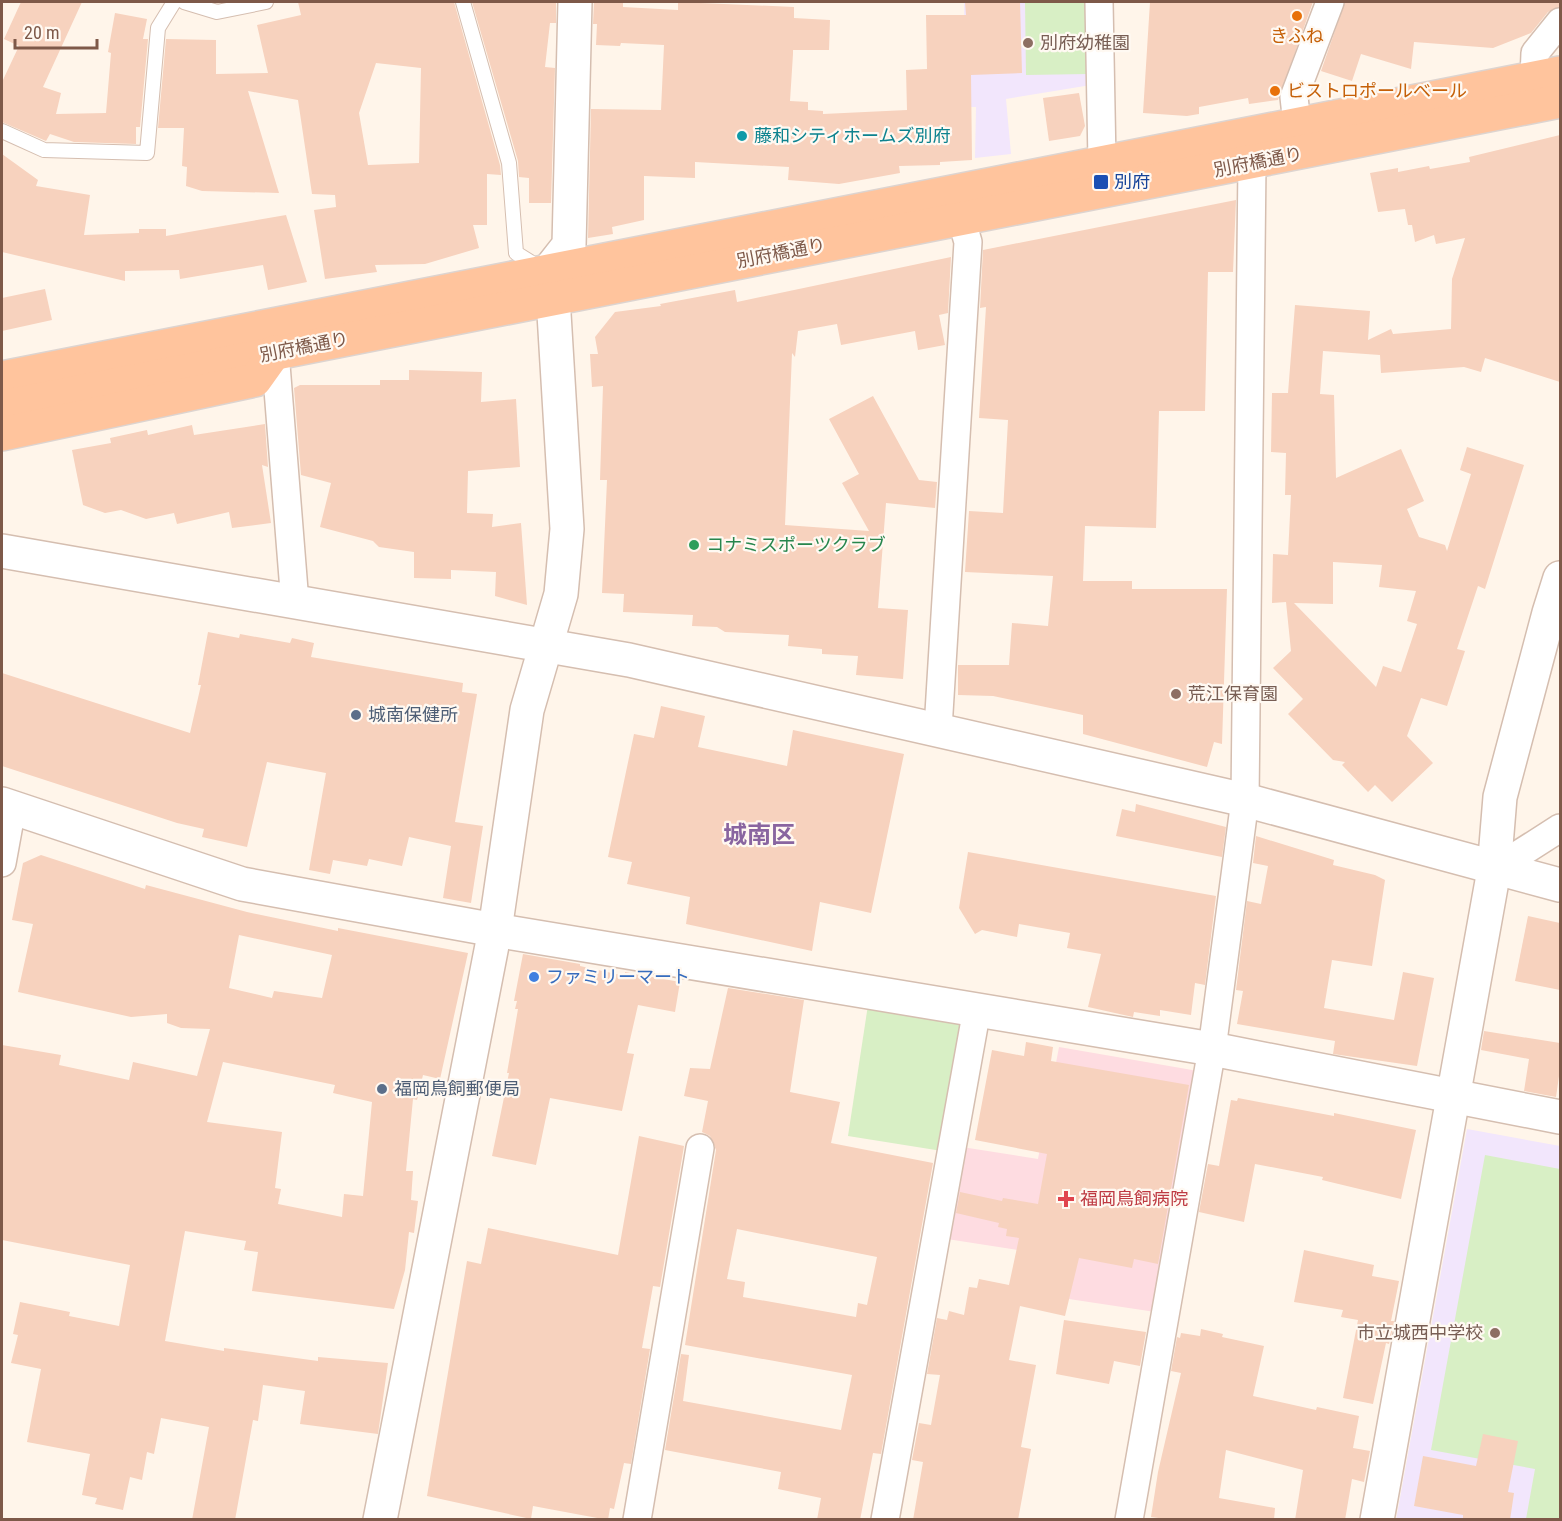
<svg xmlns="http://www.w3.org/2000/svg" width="1562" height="1521" font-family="'Roboto Condensed','Noto Sans JP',sans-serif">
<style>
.education{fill:#f2e6fc}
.medical{fill:#fedce1}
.green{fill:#d8efc5}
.building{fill:#f7d2be;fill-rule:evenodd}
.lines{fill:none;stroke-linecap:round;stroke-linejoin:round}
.service-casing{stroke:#d5beb0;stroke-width:16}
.minor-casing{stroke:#d5beb0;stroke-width:30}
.tertiary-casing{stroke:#d5beb0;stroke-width:36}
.trunk-casing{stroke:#ddd4d0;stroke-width:36}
.service{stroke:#fff;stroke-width:14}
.minor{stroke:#fff;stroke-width:27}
.tertiary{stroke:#fff;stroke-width:33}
.trunk{stroke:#ffc49d;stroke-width:33}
.food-dot{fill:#e8710a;stroke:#fff9f2;stroke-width:2}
.education-dot{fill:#8d6e63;stroke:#fff9f2;stroke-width:2}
.culture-dot{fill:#0f9aa8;stroke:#fff9f2;stroke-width:2}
.transit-dot{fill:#1a4fb4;stroke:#fff9f2;stroke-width:2}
.leisure-dot{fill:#2e9e5b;stroke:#fff9f2;stroke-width:2}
.service-dot{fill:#5c6f8a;stroke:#fff9f2;stroke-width:2}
.shop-dot{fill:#3f7fe0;stroke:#fff9f2;stroke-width:2}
.health-dot{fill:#e0444e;stroke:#fff9f2;stroke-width:2}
.labels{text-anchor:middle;stroke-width:4.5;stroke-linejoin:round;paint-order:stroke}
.food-label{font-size:18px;fill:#c56008;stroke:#fff9f2}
.education-label{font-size:18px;fill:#785e54;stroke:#fff9f2;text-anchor:start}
.culture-label{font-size:18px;fill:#0d838f;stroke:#fff9f2;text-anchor:start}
.street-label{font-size:18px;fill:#7e5949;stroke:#fff9f2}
.transit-label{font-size:18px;fill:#164399;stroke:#fff9f2;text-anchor:start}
.leisure-label{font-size:18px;fill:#27864d;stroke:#fff9f2;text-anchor:start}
.service-label{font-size:18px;fill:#4e5e75;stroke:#fff9f2;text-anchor:start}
.shop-label{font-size:18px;fill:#366cbe;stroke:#fff9f2;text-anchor:start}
.health-label{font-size:18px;fill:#be3a42;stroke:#fff9f2;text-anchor:start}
.district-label{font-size:24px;font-weight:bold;fill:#8965a0;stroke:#fff9f2}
</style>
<rect width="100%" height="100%" fill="#fff5ea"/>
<g class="education">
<path d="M964,2h128l-1,83 -85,14 5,55 -36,4 1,-51h-10z"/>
<path d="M1467,1129l93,17v373l-164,1z"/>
</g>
<path class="medical" d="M1059,1047l139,24 -36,242 -113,-17 7,-40 -109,-17 15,-92 76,12z"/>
<g class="green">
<path d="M1025,2h62l1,72 -62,1z"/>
<path d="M868,1005l95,15 -21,131 -94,-15z"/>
<path d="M1485,1155l75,14v350h-34l9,-50 -104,-19z"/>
</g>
<g class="building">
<path d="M21,2h61l-39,85 18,6 -5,21 50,-1 5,-60 -3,-1 7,-39 32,6 -4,20h5l-8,88h-4v17l-62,-2 -24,-8 -4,7 -44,-19v-40l17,-36 -15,-7z"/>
<path d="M298,2h156l46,163 1,10 -14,-1v51h-14l6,23 -54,16 -50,1 2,7 -52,7 -11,-69 22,-3 -1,-12 -23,-1 -14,-94 -50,-9 31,102 -77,-2 -16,-5 1,-19 -5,-1 2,-38h-26l8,-89 50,1v34l52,-1 -11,-48 44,-10zM376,63l45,5 -2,95 -51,2 -9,-52z"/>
<path d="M472,2h84v21h-6l-5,44 10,1 -4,135h-22v-25l-10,-1 -1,-16z"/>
<path d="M594,2h29v5l55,3v-8l116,5v11l36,2 -1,30h-36v4l-3,47 18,1v8l15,1v3l84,-4 -1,-40 21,-1 -1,-54h40l-1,-13h55l2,71 -51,2 1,85 -32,2v3l-41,1 1,7 -61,11 -51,-4 1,-13 -94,-5v16l-51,-2v44l-32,7 1,7 -25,4 3,-129 70,1 3,-65 -43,-2 -1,3 -24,-1 1,-21h-4z"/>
<path d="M1150,2h163l-35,98 -29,4 -1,-6 -49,9v7l-12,2 -44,-3z"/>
<path d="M1345,2h215v5l-12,5 -17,21 -38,15 -79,-6 -3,27 -50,-15 -9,27 -31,-10z"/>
<path d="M1079,93l6,33 -5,10 -31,5 -6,-43z"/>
<path d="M1560,135v247l-75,-24 -4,14 -17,-5 -83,6 -1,-18 -57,-4 -3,43 14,1 2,83 65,-29 23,52 -17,8 12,28 26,8 2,6 24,-77 -11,-4 7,-23 57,18 -39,124 -7,-3 -21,63 8,2 -18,55 -26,-8 -14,38 26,27 -41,39 -17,-17 -7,7 -26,-27 3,-3 -12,-2 -45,-46 15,-15 -30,-31 18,-17 -5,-49 -14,1 1,-49 15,1 3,-60h-6l1,-42 -15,-1 1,-59h16l7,-88 75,6 -2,29 23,-11 2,5 58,-5 1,-50 13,-41 -29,6 -2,-9 -19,7 -3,-17h-4l-3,-16 -27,3 -8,-39 28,-5v4l31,-6 1,3 40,-7 -1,-5zM1333,562l49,3 -3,22 37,4 -9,30 10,3 -16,48 -18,-6 -7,21 -82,-84 39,1z"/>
<path d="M2,154l36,26 -2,6 54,9 -6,40 55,-2v-4h27v7l120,-21 21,67 -39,8 -5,-25 -83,14 -1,-9 -54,1v10l-123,-29z"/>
<path d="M1236,200l-3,72h-25l-3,139h-46l-3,117 -71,-2 -2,55h49v8h95l-5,155 -8,-2 -7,25 -124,-33v-19l-90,-19 -35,-1v-30h51l3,-42 36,3 5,-50 -88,-4 4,-61 34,2 5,-93 -29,-2 7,-111 -6,1 3,-58z"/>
<path d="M951,257l-3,56 -9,2 6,30 -27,5 -3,-19 -74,14 -4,-21 -39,7 -3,26 -3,-4 -7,172 84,6 -27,-48 17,-9 -30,-55 44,-23 46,84 18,2 -2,26 -49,-5 -8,105 30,2 -5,69 -47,-4 2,-19 -36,-2v-5l-34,-3 1,-11 -64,-3 -8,-5 -25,-1 1,-11 -70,-3 1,-18 -22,-1 5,-113h-7l3,-94 -11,1 -2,-33h8l-3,-17 20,-25 46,-6 -1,-2 75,-14 2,12z"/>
<path d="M45,289l7,31 -50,11v-33z"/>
<path d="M409,370l73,2 -1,30 35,-3 4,68 -52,4 -1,42 26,1 -1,13 29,-4 6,82 -32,-9 1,-24 -45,-2v9l-37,-1v-26l-35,-5 -6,-6 -53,-14 11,-44 -30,-8 -7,-87 6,-3h80v-5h29z"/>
<path d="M265,424l3,43 -6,-2 9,58 -39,5 -3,-16 -52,12 -3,-11 -28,6 -25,-9 -16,3 -22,-8 -11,-55 39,-7 -1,-5 37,-8 1,5 44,-10 2,10z"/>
<path d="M208,632l31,6 1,-4 50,9 2,-5 22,5 -3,14 152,26 -1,9 15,2 -22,128 28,4 -12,77 -28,-5 8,-52 -42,-9 -7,29 -33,-7 -2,7 -34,-6 -3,14 -21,-4 17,-97 -59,-11 -20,85 -45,-10 2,-8 -27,-6 -175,-57v-93l188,60 11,-48h-3z"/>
<path d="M661,706l44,10 -7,31 89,19 6,-36 111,24 -33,159 -51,-11 -8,49 -126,-27 4,-27 -63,-13 5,-22 -24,-5 26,-123 20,4z"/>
<path d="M1136,804l90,23 -4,30 -106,-21 6,-27 13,3z"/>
<path d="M1256,836l78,24 -1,5 42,10 10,5 -13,86 -40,-6 -8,48 70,12 9,-48 31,6 -17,88 -84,-12 2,-13 -98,-17 6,-33 -7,-1 11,-89 14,3 7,-38 -15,-3z"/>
<path d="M968,852l248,44 -11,89 -10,-2 -4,32 -31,-5v6l-26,-4 -1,5 -45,-10 13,-53 -34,-6 3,-15 -51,-9 -2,13 -35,-7 -7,4 -16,-26z"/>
<path d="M41,855l104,34 1,-4 101,27 91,19v-3l130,25 -28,126 -17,-4 -6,25 -4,-1 -7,72h7l-2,29 7,1 -4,32 -5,-1 -4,38 -11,39 -142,-18 6,-39 -14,-2 2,-9 -61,-10 -20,110 59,10v-3l94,13v-4l70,6 -10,71 -78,-10 5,-33 -42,-6 -5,36 -5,-1 -18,100h-43l17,-93 -48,-9 -7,36 -7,-2 -5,28 -12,-3 -7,33 -28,-6 2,-6 -15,-3 8,-41 -63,-12 14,-73 -30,-6 7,-28 -5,-1 7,-32 50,10 -1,4 50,10 11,-61 -128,-25v-195l59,10 -2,10 70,15 4,-18 64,14 13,-47 -29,-1 -14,-5v-9l-36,3 -113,-25 15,-68 -21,-4 11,-57zM239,935l93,20 -10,43 -48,-7 -2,7 -43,-10zM223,1062l112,23 -2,8 39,9 -9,94 -19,-2 -2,23 -64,-13 3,-15 -6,-1 7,-56 -75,-10z"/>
<path d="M1528,916l32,7v67l-45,-9z"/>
<path d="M523,954l57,10v2l45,10v-4l55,10 -5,30 -37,-7 -11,48 7,1 -12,57 -72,-13 -14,67 -44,-9 17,-83h-2l11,-64h-3l2,-8h-3z"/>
<path d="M728,988l76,12 -14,92 50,10 -9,41 102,20 -52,291 -8,-1 -13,67h-43l4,-22 -43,-9 3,-17 -116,-22 16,-96 8,1 -6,46 158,29 11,-55 -167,-30 31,-195 -6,-14 -8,-4 6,-31 -24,-5 6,-28 20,1zM737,1229l140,28 -10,48 -9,-2 -2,14 -113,-20 2,-15 -18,-3z"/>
<path d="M1484,1031l76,12v26l-4,28 -32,-6 5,-32 -48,-9z"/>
<path d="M1026,1042l27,5 -2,14 138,24 -31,179 -24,-5 -2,9 -53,-10 -14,58 -45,-10 -11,54 27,5 -15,82 10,2 -13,71h-105l10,-58 -11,-2 7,-37 12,2 9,-50 -13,-1 10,-56 10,2 2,-9 15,4 5,-28 8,1 2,-9 30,6 10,-47 -13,-2 1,-7 -9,-2 1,-4 -43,-10 4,-21 42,9 1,-3 35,6 9,-50 -72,-14 17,-90 32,6z"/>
<path d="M1238,1098l96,18v-3l82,17 -15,69 -79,-19 1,-3 -68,-13 -11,58 -45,-10 9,-48 11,2 12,-66 6,1z"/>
<path d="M639,1136l45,10 -24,141 -7,-1 -11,62 8,1 -19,115 -7,-1 -10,46 -4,-1 -2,12 -75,-14 -2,13 -104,-23 40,-235 14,3 7,-36 130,27z"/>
<path d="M1304,1250l70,15 -2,11 27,5 -8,40h3l-1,7 -4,16 -3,-1 -13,61 -30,-6 15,-78 -17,-3 2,-7 -49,-8z"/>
<path d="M1064,1320l82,12 -6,34 -26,-5 -5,23 -53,-10z"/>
<path d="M1201,1329l22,5 -1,3 42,9 -11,50 63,14 1,-3 42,9 -6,32 17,3 -6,31 -12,-3 -7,41h-50l8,-50 -77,-20 -7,48 56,10 -1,12h-101l-22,-3 7,-45 23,-99 -10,-2 6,-34 3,1 1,-5 19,3z"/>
<path d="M1483,1434l35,7 -10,51 6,1 -4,27h-47v-5l-49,-9 9,-50 53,10z"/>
</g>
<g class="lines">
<defs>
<g id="service">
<path d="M184,2l33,10 49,-10"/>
<path d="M463,2l46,161 7,90 24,15"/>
<path d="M2,131l42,19 103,3 11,-125 16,-26"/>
</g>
<g id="minor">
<path d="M1099,2l3,160"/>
<path d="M1534,78l1,-25 25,-31"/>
<path d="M275,352l20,251"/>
<path d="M938,729l30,-487 -7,-24"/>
<path d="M2,863l10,-55"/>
<path d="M1494,870l66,-42"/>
<path d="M637,1520l63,-372"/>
<path d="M885,1520l92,-511"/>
<path d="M1129,1520l83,-471 33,-249 7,-637 45,-39 -3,-27 36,-95"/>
</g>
<g id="tertiary">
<path d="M2,551l627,109 616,140 315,85"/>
<path d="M2,804l240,80 253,46 717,119 348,68"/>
<path d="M380,1520l115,-590 32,-220 34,-116 6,-65 -14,-232 -6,-24 22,-28 6,-243"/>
<path d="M1377,1520l117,-650 6,-73 49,-184 11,-35"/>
</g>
<g id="trunk">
<path d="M2,378l1558,-305"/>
<path d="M2,407l1558,-306"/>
<path d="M2,434l253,-54 20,-28"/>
</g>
</defs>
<use href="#service" class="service-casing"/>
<use href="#minor" class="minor-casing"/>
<use href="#tertiary" class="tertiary-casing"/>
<use href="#trunk" class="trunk-casing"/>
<use href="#service" class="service"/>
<use href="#minor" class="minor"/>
<use href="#tertiary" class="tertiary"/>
<use href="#trunk" class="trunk"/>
</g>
<g class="food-dot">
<circle cx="1297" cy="16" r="6"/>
<circle cx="1275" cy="91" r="6"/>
</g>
<g class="education-dot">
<circle cx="1028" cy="43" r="6"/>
<circle cx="1176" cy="694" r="6"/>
<circle cx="1495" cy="1333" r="6"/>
</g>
<circle class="culture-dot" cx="742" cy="136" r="6"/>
<rect class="transit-dot" x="1093" y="174" width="16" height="16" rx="3"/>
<circle class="leisure-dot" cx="694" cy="545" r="6"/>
<g class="service-dot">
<circle cx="356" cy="715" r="6"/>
<circle cx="382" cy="1089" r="6"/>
</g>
<circle class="shop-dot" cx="534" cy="977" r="6"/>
<path class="health-dot" d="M1063 1190h6v6h6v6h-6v6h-6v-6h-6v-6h6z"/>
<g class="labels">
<g class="food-label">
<text x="1297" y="42">きふね</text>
<text x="1287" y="97" text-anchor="start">ビストロポールべール</text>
</g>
<g class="education-label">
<text x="1040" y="49">別府幼稚園</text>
<text x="1188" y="700">荒江保育園</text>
<text x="1483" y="1339" text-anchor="end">市立城西中学校</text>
</g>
<g class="culture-label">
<text x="754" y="142">藤和シティホームズ別府</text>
</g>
<g class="street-label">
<text transform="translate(1258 162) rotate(-11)" y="6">別府橋通り</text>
<text transform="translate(781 253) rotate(-11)" y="6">別府橋通り</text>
<text transform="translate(304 347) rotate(-11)" y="6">別府橋通り</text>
</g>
<g class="transit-label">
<text x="1114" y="188">別府</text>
</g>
<g class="leisure-label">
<text x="706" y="551">コナミスポーツクラブ</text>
</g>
<g class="service-label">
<text x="368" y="721">城南保健所</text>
<text x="394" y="1095">福岡鳥飼郵便局</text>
</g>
<g class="shop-label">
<text x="546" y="983">ファミリーマート</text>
</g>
<g class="health-label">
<text x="1080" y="1205">福岡鳥飼病院</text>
</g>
<g class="district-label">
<text x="759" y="843">城南区</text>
</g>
</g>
<rect width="1562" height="1521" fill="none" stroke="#7e5949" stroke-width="6"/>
<path d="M15 39v9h82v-9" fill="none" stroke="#7e5949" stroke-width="3"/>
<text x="24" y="39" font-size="18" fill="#7e5949" stroke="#fff9f2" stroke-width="4.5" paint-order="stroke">20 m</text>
</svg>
